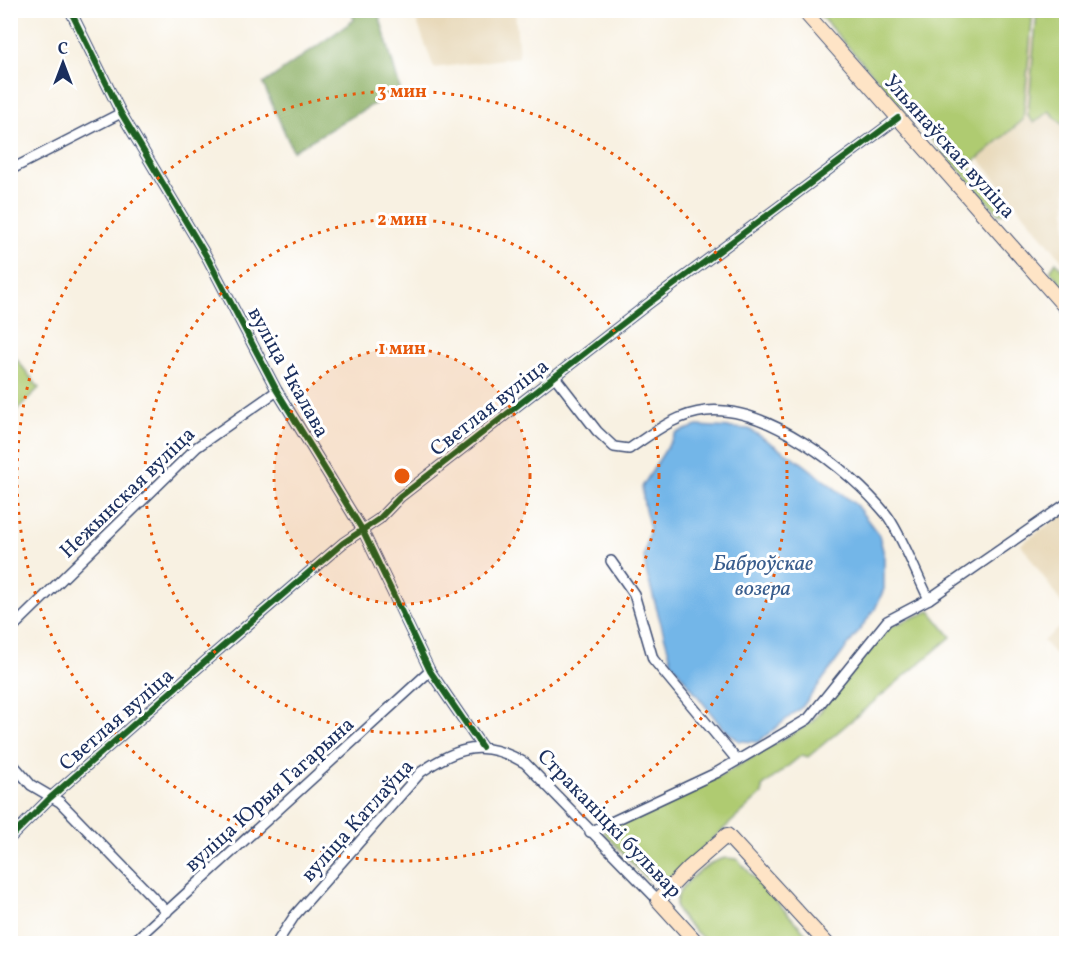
<svg xmlns="http://www.w3.org/2000/svg" width="1077" height="954" font-family="Vollkorn,serif">
<style>
.built{fill:#e8d9ba}
.green{fill:#afcb71;stroke:#657d68;stroke-width:1.5}
.forest{fill:#8baf63;stroke:#536f60;stroke-width:1.5}
.water{fill:#73b6e8;stroke:#4772a3;stroke-width:1.5}
.lines{fill:none;stroke-linecap:round;stroke-linejoin:round}
.street-casing{stroke:#3c4c72;stroke-width:12}
.secondary-casing{stroke:#3c4c72;stroke-width:16}
.street{stroke:#fff;stroke-width:9}
.secondary{stroke:#fee4c6;stroke-width:14}
.cycleway-casing{stroke:#fff;stroke-width:10}
.cycleway{stroke:#1b5e20;stroke-width:6}
.ring{fill:none;stroke:#e8590c;stroke-width:3;stroke-dasharray:3 6}
.labels{text-anchor:middle;stroke-width:6;stroke-linejoin:round;paint-order:stroke}
.street-label{font-size:21px;fill:#1b2f5e;stroke:#fff}
.water-label{font-size:22px;font-style:italic;fill:#3a5e8e;stroke:#fff}
.centre{fill:#e8590c;stroke:#fff;stroke-width:3}
.ring-label{font-size:18px;text-anchor:middle;font-weight:bold;fill:#e8590c;stroke:#fff;stroke-width:6;stroke-linejoin:round;paint-order:stroke}
</style>
<rect width="100%" height="100%" fill="#fff"/>
<filter id="ink" filterUnits="userSpaceOnUse"><feTurbulence type="fractalNoise" baseFrequency=".0167" numOctaves="2"/><feDisplacementMap in="SourceGraphic" scale="12" xChannelSelector="R" yChannelSelector="G"/><feConvolveMatrix kernelMatrix="1 2 1 2 8 2 1 2 1" color-interpolation-filters="sRGB"/></filter>
<filter id="wash" filterUnits="userSpaceOnUse"><feTurbulence type="fractalNoise" baseFrequency=".008" numOctaves="4" result="noise"/><feDisplacementMap in="SourceGraphic" scale="24" xChannelSelector="R" yChannelSelector="G"/><feGaussianBlur stdDeviation="1.35" result="paint"/><feColorMatrix in="noise" values="0 0 0 0 0 0 0 0 0 0 0 0 0 0 0 0 0 1.4 0 .05"/><feComposite in="paint" operator="in"/></filter>
<g filter="url(#wash)">
<rect width="100%" height="100%" fill="#f8f1e2"/>
<g class="built">
<path d="M413,11h102l4,46 -85,11z"/>
<path d="M1066,15v250l-88,-107 45,-38 8,-81z"/>
<path d="M1066,512v98l-45,-66z"/>
<path d="M1066,622v44l-23,-25z"/>
</g>
<g class="green">
<path d="M816,11h217l-10,109 -54,46 41,45 -11,3z"/>
<path d="M1037,11h29v117l-17,-17 -15,12 -6,-7z"/>
<path d="M1056,262l10,13v13l-16,-17z"/>
<path d="M11,352l28,36 -28,28z"/>
<path d="M930,611l21,26 -143,120 -6,-2 -40,32v7l-91,83 -12,3 -13,-2 -43,-46 121,-58 88,-52 77,-95z"/>
<path d="M726,858l11,1 78,84h-107c-9,-9 -23,-19 -30,-31 -12,-20 31,-52 48,-54z"/>
</g>
<path class="forest" d="M378,11l22,78 -107,62 -30,-67 91,-64 -2,-9z"/>
<path class="water" d="M697,426l52,3 53,34 54,42 23,30 5,19v35l-9,20 -72,97 -45,36 -19,-1 -18,-15 -49,-63 -26,-92 -2,-15 6,-28 -6,-23 -2,-18 34,-54z"/>
</g>
<g filter="url(#ink)">
<g class="lines">
<defs>
<g id="street">
<path d="M70,10l51,103 87,146 69,132 86,140 67,140 52,76"/>
<path d="M10,170l111,-57"/>
<path d="M555,377l42,54 17,16 15,2c24,-16 47,-35 77,-38 61,-6 143,58 180,103 14,17 32,64 43,85"/>
<path d="M611,561l23,33 19,65 84,101"/>
<path d="M10,630l187,-183 80,-56"/>
<path d="M10,761l21,24 29,17 107,110"/>
<path d="M590,832l126,-59 92,-54 79,-98 42,-22 137,-95"/>
<path d="M10,838l40,-40 158,-139 135,-116 36,-24 21,-22 248,-193 250,-186"/>
<path d="M131,944l299,-273"/>
<path d="M276,944l19,-29 126,-143c38,-26 63,-33 104,-9l133,137"/>
</g>
<g id="secondary">
<path d="M803,10l263,298"/>
<path d="M698,944l-40,-44 31,-32 38,-33 100,109"/>
</g>
</defs>
<use href="#street" class="street-casing"/>
<use href="#secondary" class="secondary-casing"/>
<use href="#street" class="street"/>
<use href="#secondary" class="secondary"/>
<defs>
<g id="cycleway">
<path d="M70,10l51,103 87,146 69,132 86,140 67,140 52,76"/>
<path d="M10,838l40,-40 158,-139 135,-116 36,-24 21,-22 248,-193 250,-186"/>
</g>
</defs>
<use href="#cycleway" class="cycleway-casing"/>
<use href="#cycleway" class="cycleway"/>
</g>
</g>
<circle cx="402" cy="476" r="128" fill="#e8590c" fill-opacity=".12"/>
<g class="ring">
<circle cx="402" cy="476" r="128"/>
<circle cx="402" cy="476" r="257"/>
<circle cx="402" cy="476" r="385"/>
</g>
<g class="labels">
<g class="street-label">
<text transform="translate(950 146) rotate(48)" y="7">Ульянаўская вуліца</text>
<text transform="translate(289 372) rotate(61)" y="7">вуліца Чкалава</text>
<text transform="translate(489 407) rotate(-38)" y="7">Светлая вуліца</text>
<text transform="translate(127 492) rotate(-44)" y="7">Нежынская вуліца</text>
<text transform="translate(116 719) rotate(-41)" y="7">Светлая вуліца</text>
<text transform="translate(269 794) rotate(-42)" y="7">вуліца Юрыя Гагарына</text>
<text transform="translate(357 820) rotate(-48)" y="7">вуліца Катлаўца</text>
<text transform="translate(610 823) rotate(46)" y="7">Страканіцкі бульвар</text>
</g>
<g class="water-label">
<text x="763" y="570">Баброўскае<tspan x="763" dy="25">возера</tspan></text>
</g>
</g>
<circle cx="402" cy="476" r="9" class="centre"/>
<g class="ring-label">
<text x="402" y="97">3 мин</text>
<text x="402" y="225">2 мин</text>
<text x="402" y="354">1 мин</text>
</g>
<rect width="1077" height="954" fill="none" stroke="#fff" stroke-width="36"/>
<g transform="translate(63 63)" stroke="#ffffff" stroke-width="4.5" paint-order="stroke">
<path d="M0-4.5L10 22L0 15L-10 22Z" fill="#1b2f5e"/>
<text y="-9" font-size="16" font-weight="bold" text-anchor="middle" fill="#1b2f5e">С</text>
</g>
</svg>
